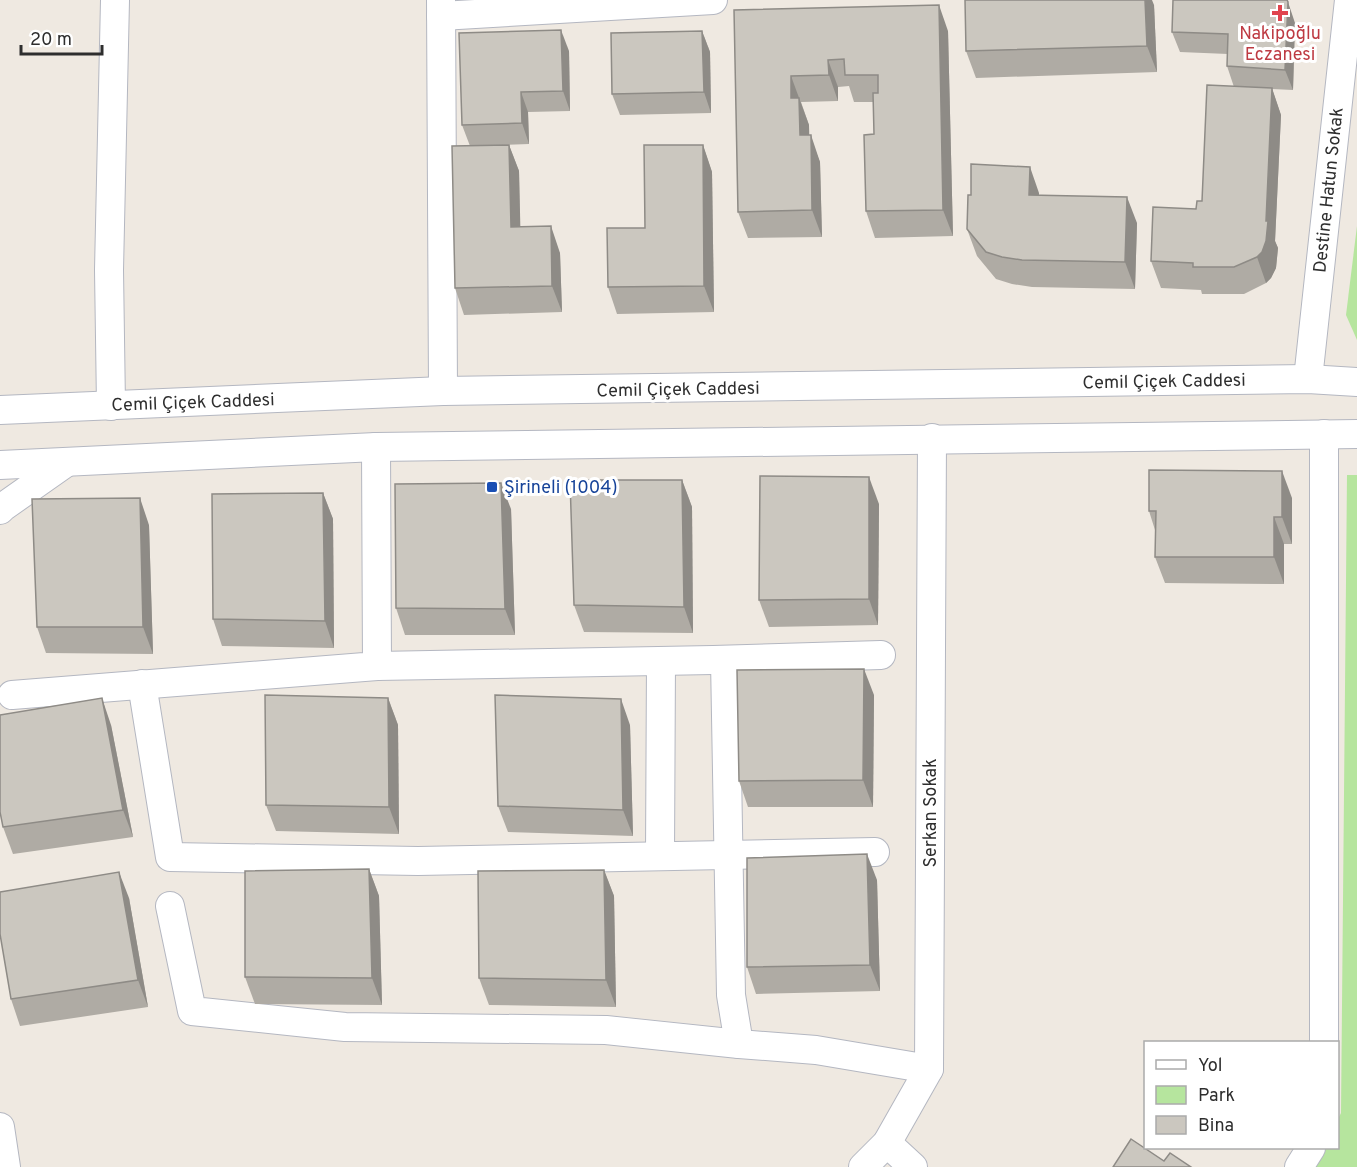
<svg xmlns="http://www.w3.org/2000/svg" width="1357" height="1167" font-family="Overpass,sans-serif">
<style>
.green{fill:#b6e59e}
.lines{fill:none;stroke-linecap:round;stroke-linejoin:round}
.minor-casing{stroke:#b4b7c1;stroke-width:30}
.minor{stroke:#fff;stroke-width:28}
.wall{fill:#afaba4}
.shaded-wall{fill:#8e8b86}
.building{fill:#cbc7bf;stroke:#8e8b86;stroke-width:1.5}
.health-dot{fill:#e0444e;stroke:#fff;stroke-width:2}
.transit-dot{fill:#1a4fb4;stroke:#fff;stroke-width:2}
.labels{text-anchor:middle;stroke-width:6;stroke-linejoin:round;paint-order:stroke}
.health-label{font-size:18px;fill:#be3a42;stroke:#fff}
.street-label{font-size:18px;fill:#2e2e2e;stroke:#fff}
.transit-label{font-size:18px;fill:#164399;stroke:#fff;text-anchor:start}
</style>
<rect width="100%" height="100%" fill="#efe9e1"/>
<g class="green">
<path d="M1357,226v114l-11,-25z"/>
<path d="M1347,475h10v692h-48l11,-19h18v-29l3,-6z"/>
</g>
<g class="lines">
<defs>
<g id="minor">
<path d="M441,0l2,391"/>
<path d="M441,16l272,-16"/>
<path d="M1308,379l41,-379"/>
<path d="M111,406l-2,-136 6,-270"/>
<path d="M0,410l443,-19 865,-12 49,3"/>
<path d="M1324,434v608"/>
<path d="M0,465l376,-18 981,-13"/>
<path d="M0,510l3,-3 64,-45"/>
<path d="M725,660l6,335 8,49 77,6 113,19"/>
<path d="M377,666l336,-6 168,-5"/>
<path d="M142,684l28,173 248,4 457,-9"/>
<path d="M12,695l365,-29 -1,-219"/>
<path d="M660,855l1,-194"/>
<path d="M170,906l22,105 153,16 261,3 133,14"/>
<path d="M0,1127l6,40"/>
<path d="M887,1143l26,24"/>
<path d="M863,1167l24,-24 42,-74 3,-631"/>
<path d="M1299,1167l12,-19"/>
</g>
</defs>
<use href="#minor" class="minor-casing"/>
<use href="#minor" class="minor"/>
</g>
<g class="wall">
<path d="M1154,5l3,67 -181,6 -10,-27z"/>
<path d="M734,10l214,21 5,205 -78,2 -9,-27 8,-77v-32h-20l-5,-16 -11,1v14l-37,1 8,23v10l11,27 2,75 -74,1 -10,-26z"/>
<path d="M1295,23l-2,67 -21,-1 9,26 -6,126 3,7 -2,20 -5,10 -5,5 -22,11h-42l-1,-4 -40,-2 -10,-27 51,-60 32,-114 -7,-21 1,-12 -48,-2 -8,-20z"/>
<path d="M702,31l8,21 1,61 -91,2 -8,-21z"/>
<path d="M569,51l1,60 -42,1 1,32 -59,2 -8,-21z"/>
<path d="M509,145l10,26 1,56 40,26 2,59 -98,3 -9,-27z"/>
<path d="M703,145l9,27 2,140 -97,2 -9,-27 37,-59z"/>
<path d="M1039,193v3l98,27 -2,66 -103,-2 -20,-3 -16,-5 -19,-23 -10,-27z"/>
<path d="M682,480l10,27 1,126 -109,-1 -10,-27z"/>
<path d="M323,493l10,26 1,129 -112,-2 -9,-27z"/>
<path d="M1292,498v46h-8v40l-119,-1 -10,-26v-27l-6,-19z"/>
<path d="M879,504l-1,121 -109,2 -10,-27z"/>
<path d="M511,509l4,126h-110l-9,-27z"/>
<path d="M149,525l4,129 -107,-1 -9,-26z"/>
<path d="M874,695l-1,112h-125l-9,-26z"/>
<path d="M388,698l10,27 1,109 -123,-3 -10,-26z"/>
<path d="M111,725l22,112 -120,17 -10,-27z"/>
<path d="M630,725l3,111 -125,-4 -10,-26z"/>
<path d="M369,869l10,27 3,109 -127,-1 -10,-27z"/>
<path d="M604,870l10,26 2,111 -127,-2 -10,-27z"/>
<path d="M877,880l3,111 -124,3 -9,-27z"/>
<path d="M129,898l19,109 -128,19 -9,-27z"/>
</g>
<g class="shaded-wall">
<path d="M1145,0h7l2,5 3,67 -10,-26z"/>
<path d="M1288,2l7,21 -2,67 -8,-20z"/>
<path d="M939,5l9,26 5,205 -10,-26z"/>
<path d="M561,30l8,21 1,60 -7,-20z"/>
<path d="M702,31l8,21 1,61 -7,-21z"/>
<path d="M828,60l10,27v14l-9,-26z"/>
<path d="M791,76l18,49 1,37 -10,-27 -9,-37z"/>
<path d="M1272,88l9,27 -6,126 3,7 -2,20 -5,10 -5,5 -9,-26z"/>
<path d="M521,92l7,20 1,32 -7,-21z"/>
<path d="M811,135l9,27 2,75 -10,-27z"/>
<path d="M509,145l10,26 2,83 -10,-27z"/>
<path d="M703,145l9,27 2,140 -10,-26z"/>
<path d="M1030,167l9,26 -1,29 -9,-27z"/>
<path d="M1127,197l10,26 -2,66 -10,-27z"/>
<path d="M551,226l9,27 2,59 -10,-26z"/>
<path d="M1282,471l10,27v46l-10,-27z"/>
<path d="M869,477l10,27 -1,121 -9,-26z"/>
<path d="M682,480l10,27 1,126 -9,-26z"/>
<path d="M501,483l10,26 4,126 -10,-26z"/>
<path d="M323,493l10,26 1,129 -9,-27z"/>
<path d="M140,498l9,27 4,129 -10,-27z"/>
<path d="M1274,517l10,27v40l-10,-27z"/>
<path d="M864,669l10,26 -1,112 -10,-27z"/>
<path d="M102,698l9,27 22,112 -10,-27z"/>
<path d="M388,698l10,27 1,109 -10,-27z"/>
<path d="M621,699l9,26 3,111 -10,-26z"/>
<path d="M867,854l10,26 3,111 -10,-26z"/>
<path d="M369,869l10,27 3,109 -10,-27z"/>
<path d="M604,870l10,26 2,111 -10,-27z"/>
<path d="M119,872l10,26 19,109 -10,-27z"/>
</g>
<g class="building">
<path d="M965,0h180l2,46 -181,5z"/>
<path d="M1173,0h114l1,2 -3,68 -58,-4 1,-32 -56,-2z"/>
<path d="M939,5l4,205 -77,1 -2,-76 10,-1 -1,-41h5v-18h-33l-1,-16 -16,1 1,15 -38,1v22h8l1,37h11l1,75 -74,2 -4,-202z"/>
<path d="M561,30l2,61 -42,1 1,31 -60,2 -3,-92z"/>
<path d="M702,31l2,61 -92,2 -1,-61z"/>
<path d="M1207,85l65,3 -6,133h2l-2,20 -4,11 -5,5 -23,10h-41v-4l-42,-2 2,-54 43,2 1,-8h5z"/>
<path d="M509,145l2,82 40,-1 1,60 -97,2 -3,-142z"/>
<path d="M644,145h59l1,141 -96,1 -1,-59h38z"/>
<path d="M971,164l59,3 -1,28 98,2 -2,65 -103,-2 -20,-3 -16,-5 -19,-23 1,-34h3z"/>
<path d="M1149,470l133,1v46h-8v40h-119l1,-46h-7z"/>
<path d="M760,476l109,1v122l-110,1z"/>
<path d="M570,480h112l2,127 -110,-2z"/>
<path d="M501,483l4,126 -109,-1 -1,-124z"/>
<path d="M323,493l2,128 -112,-2 -1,-125z"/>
<path d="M140,498l3,129h-106l-5,-128z"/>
<path d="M864,669l-1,111 -124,1 -2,-111z"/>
<path d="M265,695l123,3 1,109 -123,-2z"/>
<path d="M495,695l126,4 2,111 -125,-4z"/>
<path d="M102,698l21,112 -120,17 -3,-15v-97z"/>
<path d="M867,854l3,111 -123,2v-109z"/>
<path d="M369,869l3,109 -127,-1v-106z"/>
<path d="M604,870l2,110 -127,-2 -1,-107z"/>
<path d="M119,872l19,108 -127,19 -11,-65v-42z"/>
<path d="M1131,1139l33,22 6,-8 21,14h-78z"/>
</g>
<path class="health-dot" d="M1277 4h6v6h6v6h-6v6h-6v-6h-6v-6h6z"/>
<rect class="transit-dot" x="486" y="481" width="12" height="12" rx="3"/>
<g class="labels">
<g class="health-label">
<text x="1280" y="39">Nakipoğlu<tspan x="1280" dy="21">Eczanesi</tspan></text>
</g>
<g class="street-label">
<text transform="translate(1328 190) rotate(-84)" y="6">Destine Hatun Sokak</text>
<text transform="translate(1164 381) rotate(-1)" y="6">Cemil Çiçek Caddesi</text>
<text transform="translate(678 389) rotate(-1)" y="6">Cemil Çiçek Caddesi</text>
<text transform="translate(193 402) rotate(-2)" y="6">Cemil Çiçek Caddesi</text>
<text transform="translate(930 813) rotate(-90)" y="6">Serkan Sokak</text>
</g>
<g class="transit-label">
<text x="504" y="493">Şirineli (1004)</text>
</g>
</g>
<rect x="1144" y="1041" width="195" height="108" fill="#ffffff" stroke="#ababab" stroke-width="1.5"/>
<rect x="1156" y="1060" width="30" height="9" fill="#ffffff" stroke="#ababab" stroke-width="1.5"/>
<text x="1198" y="1071" font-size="18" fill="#2e2e2e">Yol</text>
<rect x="1156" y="1086" width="30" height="18" fill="#b6e59e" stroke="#ababab" stroke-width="1.5"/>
<text x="1198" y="1101" font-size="18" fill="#2e2e2e">Park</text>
<rect x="1156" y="1116" width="30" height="18" fill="#cbc7bf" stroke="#ababab" stroke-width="1.5"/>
<text x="1198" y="1131" font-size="18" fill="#2e2e2e">Bina</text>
<path d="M21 45v9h81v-9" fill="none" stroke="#2e2e2e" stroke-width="3"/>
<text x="30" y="45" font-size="18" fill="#2e2e2e" stroke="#ffffff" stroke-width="4.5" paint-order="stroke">20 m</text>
</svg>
